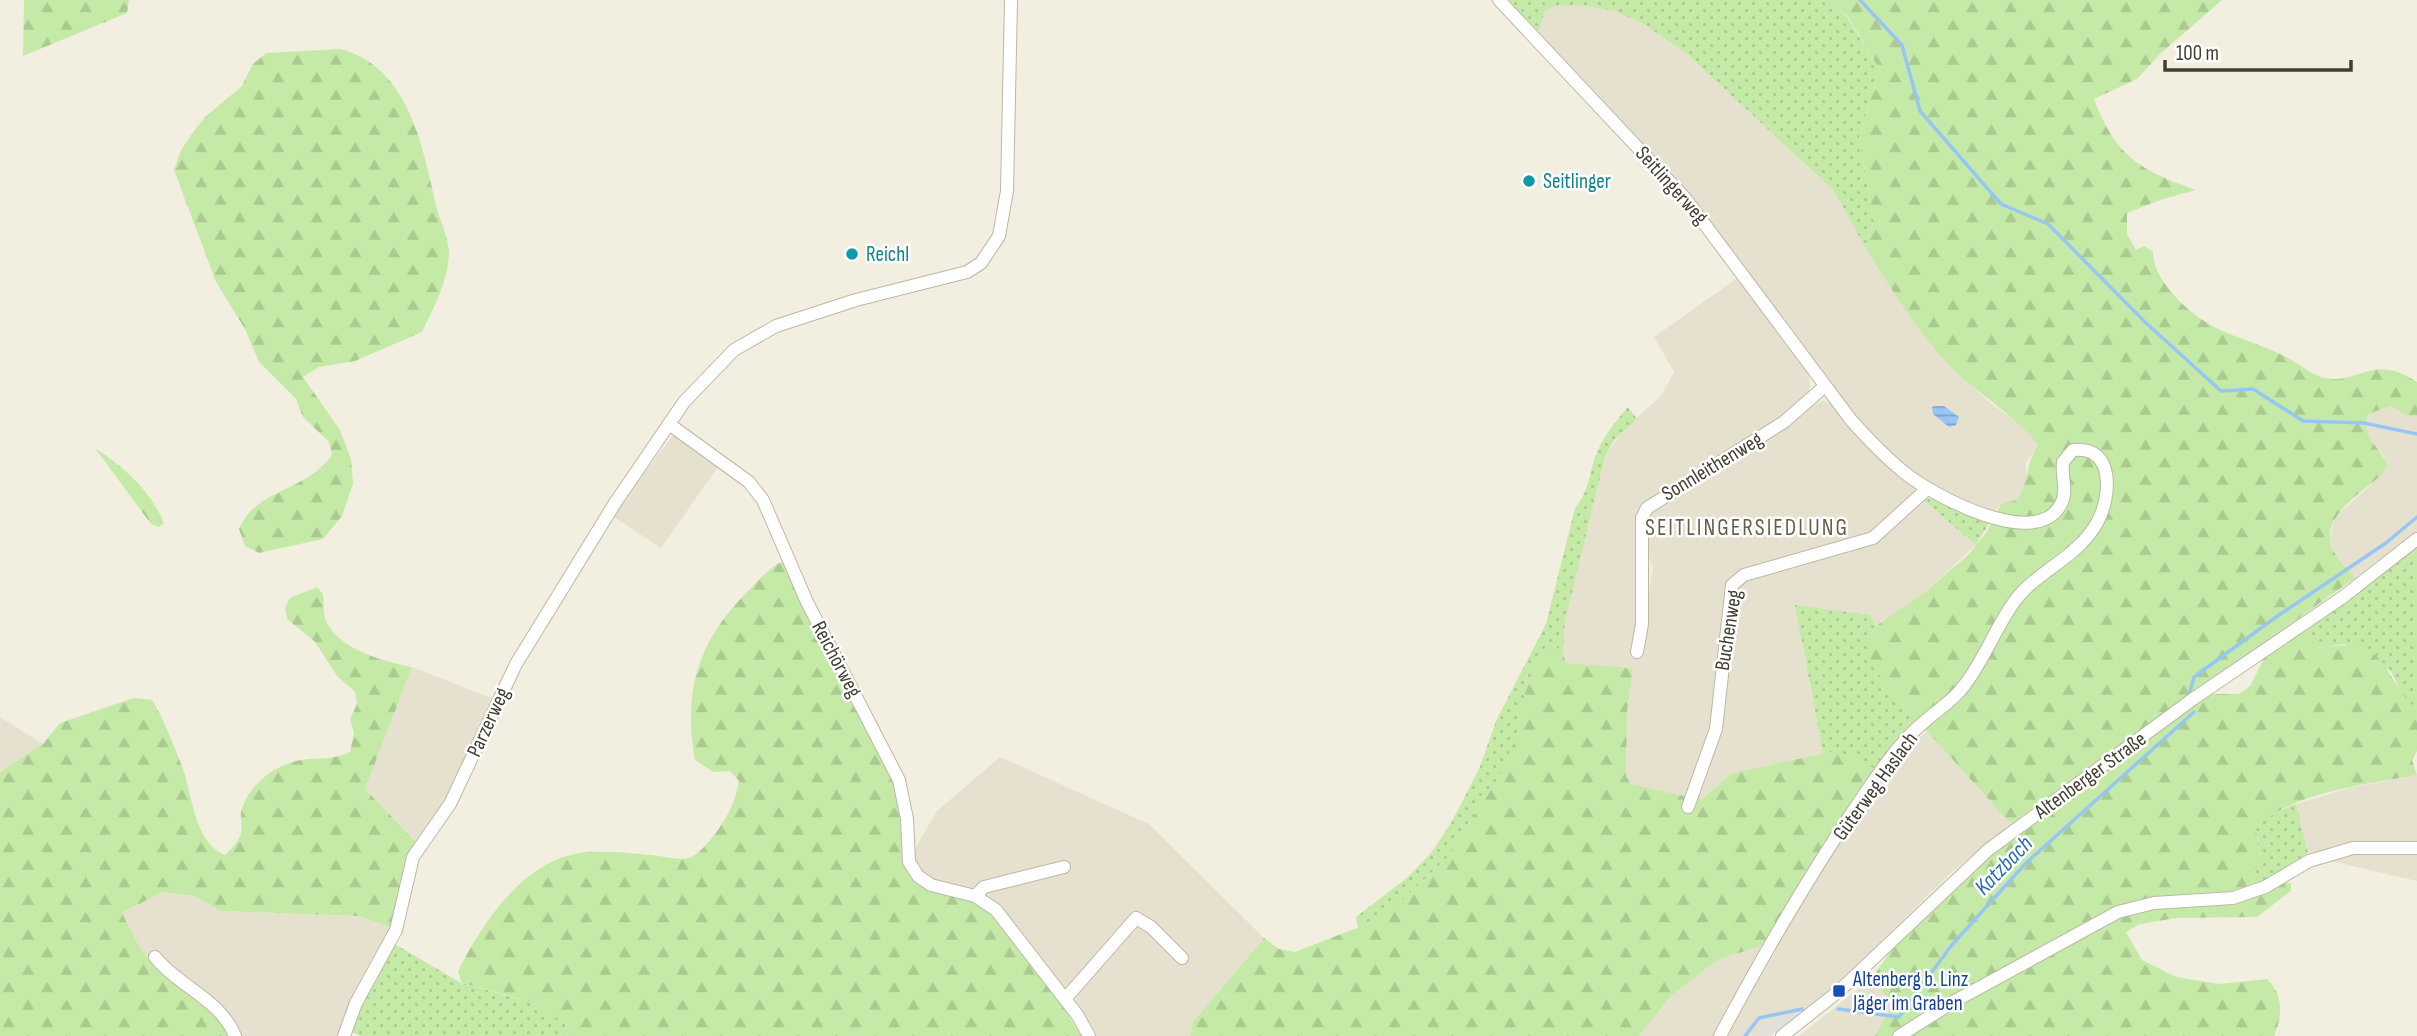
<svg xmlns="http://www.w3.org/2000/svg" width="2417" height="1036" font-family="'Sofia Sans Condensed',sans-serif">
<style>
.residential{fill:#e6e1cf}
.grass{fill:url(#grass-dots)}
.forest{fill:url(#forest-firs)}
.parking{fill:#e2e0db}
.water{fill:url(#water-rules)}
.lines{fill:none;stroke-linecap:round;stroke-linejoin:round}
.stream{stroke:#98c6f4;stroke-width:3.5}
.minor-casing{stroke:#bdb7a4;stroke-width:14}
.minor{stroke:#fff;stroke-width:12}
.culture-dot{fill:#0f9aa8;stroke:#fff;stroke-width:2.5}
.transit-dot{fill:#1a4fb4;stroke:#fff;stroke-width:2.5}
.labels{text-anchor:middle;stroke-width:5;stroke-linejoin:round;paint-order:stroke}
.culture-label{font-size:21px;fill:#0d838f;stroke:#fff;text-anchor:start}
.street-label{font-size:21px;fill:#433e32;stroke:#fff}
.transit-label{font-size:21px;fill:#164399;stroke:#fff;text-anchor:start}
.neighbourhood-label{font-size:23px;letter-spacing:2px;fill:#675d49;stroke:#fff}
.water-label{font-size:23px;font-style:italic;fill:#266bb5;stroke:#fff}
</style>
<defs>
<pattern id="grass-dots" width="8" height="8" patternUnits="userSpaceOnUse" patternTransform="scale(1.75)"><rect width="8" height="8" fill="#c5eaa7"/><path d="M2 2h.1M6 6h.1" fill="none" stroke="#aaca90" stroke-width="1.8" stroke-linecap="round"/></pattern>
<pattern id="forest-firs" width="22" height="20" patternUnits="userSpaceOnUse" patternTransform="scale(1.75)"><rect width="22" height="20" fill="#c5eaa7"/><path d="M5 1l3.5 6h-7zM16 11l3.5 6h-7z" fill="#aaca90"/></pattern>
<pattern id="water-rules" width="6" height="5" patternUnits="userSpaceOnUse" patternTransform="scale(1.75)"><rect width="6" height="5" fill="#98c6f4"/><path d="M0 2.5h6" fill="none" stroke="#7ea2c6"/></pattern>
</defs>
<rect width="100%" height="100%" fill="#f2efe1"/>
<g class="residential">
<path d="M1576,5l38,6 28,12 44,30 148,138 31,56 57,86 31,36 40,36 29,20 16,20 -12,18v23l-9,14 -16,4 -6,7 -51,-19 -45,-30 -38,-39 -167,-221 -157,-167 8,-24 10,-5z"/>
<path d="M1740,276l68,93 2,18 -3,9 -17,17 -138,85 -11,12 -7,144 5,1 14,-87 -5,-12 -3,-29 5,-16 166,-107 6,-3 13,4 41,50 43,37 -48,43 -126,36 -13,8 -5,12 -16,140 -27,68 -53,-15 -5,-8 1,-64 5,-44 -66,-5 -3,-9 2,-32 40,-165 18,-27 39,-35 12,-23 -20,-35z"/>
<path d="M2391,406l18,11 8,-1v115l-62,47 -21,-25 -4,-15 5,-21 38,-34 11,-27 -16,-20 -4,-13 4,-9z"/>
<path d="M675,433l45,31 -59,84 -50,-33z"/>
<path d="M1924,501l52,44 -51,47 -49,34 -6,-11 -69,25 22,114 -91,19 -31,27h-7l10,-28 28,-177 7,-13 154,-55z"/>
<path d="M412,667l81,32 -46,102 -31,41 -51,-53z"/>
<path d="M0,717l43,27 -43,28z"/>
<path d="M1927,731l84,93 -59,48 -127,124 -55,40h-46l73,-128 75,-117 17,-24z"/>
<path d="M1000,757l149,67 115,114 -71,84 -3,14h-98l-16,-30 -1,-11 64,-71 43,39 6,-6 -40,-39 -14,-4 -62,77 -9,-1 -81,-96 73,-24h14l1,-6 -22,1 -78,23 -30,-5 -20,-9 -9,-19 26,-44z"/>
<path d="M2417,775v66h-51l-58,12 -12,-49 53,-16z"/>
<path d="M2357,852l60,1v28l-91,-21z"/>
<path d="M162,892l33,4 25,15 139,5 33,12 -52,108h-110l-73,-67 -14,-16 -22,-39z"/>
<path d="M1765,945l-50,91h-76l32,-40 48,-37z"/>
<path d="M1872,978l23,28 -21,30h-75z"/>
</g>
<g class="grass">
<path d="M1505,0h325l18,18 31,51 -20,69 15,83 -9,26 -31,-56 -148,-138 -44,-30 -28,-12 -38,-6 -21,1 -10,5 -8,24z"/>
<path d="M1628,407l9,12 -23,21 -9,17 -40,165 -2,32 -9,-9 -27,37 -10,52 -15,38 -54,85 -54,51 -36,20 -2,-11 52,-40 23,-24 20,-30 28,-54 18,-50 49,-95 29,-116c13,-15 14,-32 20,-51 7,-19 20,-35 33,-50z"/>
<path d="M1929,498l61,24 -14,23 -52,-44z"/>
<path d="M2417,548v162l-14,-13 -12,-26 -47,-27 -26,4 -12,-18z"/>
<path d="M1795,605l75,10 6,11 -9,13 21,49 32,35 -43,47 -45,-18 -9,2z"/>
<path d="M2296,804l12,49 -43,28 -14,3 9,-27 -4,-28 13,-14z"/>
<path d="M393,943l68,40 67,18 37,21 3,14h-207l-12,-5z"/>
</g>
<g class="forest">
<path d="M24,0h105l-2,13 -104,43z"/>
<path d="M1830,0h392l-62,54 -23,25 -43,20c22,58 46,71 102,91l-33,9 -36,14v21l9,16 8,-4 9,6c1,18 9,29 20,42 36,42 72,41 115,64 13,7 23,17 37,20 34,7 48,-26 92,4v34l-8,1 -18,-11 -23,8c-9,21 12,32 19,51l-5,9c-20,20 -66,43 -48,78 5,9 15,18 21,26l-344,246 -123,-136 -17,-26 -4,-23 9,-13 49,-34 44,-38 17,-21 15,-29 16,-4c13,-20 7,-33 21,-55 -23,-30 -57,-49 -84,-75 -36,-36 -62,-81 -89,-123l9,-26 -15,-83 20,-69 -30,-51z"/>
<path d="M341,49c69,19 82,99 96,160 4,13 11,29 12,42 0,29 -15,56 -27,81l-67,29 -36,6 -16,10 37,53 11,29 2,25 -11,32 -19,23 -64,14 -14,-7 -6,-17c17,-41 66,-36 93,-74l-3,-13 -26,-25 -7,-18 -37,-37 -14,-33 -29,-47 -42,-112 7,-20 10,-15 14,-18 36,-30 12,-23 13,-11z"/>
<path d="M95,448c29,19 55,42 69,75l-5,4 -8,-3z"/>
<path d="M786,560l110,224 18,93 57,22 19,12 74,97 17,28h-513l-3,-14 -37,-21 -66,-18 -4,-12c26,-50 66,-113 129,-119 19,-1 45,1 64,3 36,4 38,12 64,-21 13,-18 20,-31 24,-53l-9,-10 -17,1 -18,-12c-13,-72 5,-123 57,-173 11,-11 20,-22 34,-27z"/>
<path d="M317,587l6,7c1,8 0,19 3,27 12,28 59,41 86,46l-47,122 51,53 -24,86 -33,-12 -139,-5 -25,-15 -33,-4 -40,21c10,20 19,40 35,56 24,24 56,37 73,67h-230v-264l43,-28 17,-21 74,-25 18,2c10,15 27,57 33,75 8,27 11,68 40,80 29,-26 9,-32 19,-52 11,-24 37,-42 64,-44 16,-1 27,0 42,-7l4,-19 -4,-14 7,-15 -2,-12 -18,-16 -22,-34 -28,-23 -2,-11 5,-10z"/>
<path d="M2306,630l12,18c73,-12 59,23 99,62v41l-5,9 5,15c-48,9 -128,17 -161,54l4,29 -9,26 7,7 21,-8h12v8l-34,26 -81,1 -36,6 -14,8 16,28 34,17 43,7 48,-5c16,15 16,36 7,57h-400l20,-30 -22,-28 21,-30 84,-81 220,-164 15,-9h27l6,-4 6,-5 13,-27z"/>
<path d="M1554,645l9,9 3,9 67,5 -6,44 -1,64 5,8 70,16 31,-27 100,-21 18,4 27,14 -112,175 -46,14 -48,37 -32,40h-449l3,-14 71,-84 15,11 16,3 62,-24 37,-20 54,-51 54,-85 15,-38 10,-52 18,-33z"/>
</g>
<path class="parking" d="M1802,1009l2,3 -34,24h-17l23,-21z"/>
<path class="water" d="M1935,406h9l15,11 -3,8 -7,2 -16,-13 -1,-7z"/>
<g class="lines">
<g class="stream">
<path d="M1860,0l42,45 18,66 81,93 47,20 97,98 76,69 32,-2 50,32 61,2 53,11"/>
<path d="M2189,695l5,-18 82,-60 110,-74 31,-26"/>
<path d="M1838,1009l61,8 52,-71 74,-82 169,-152"/>
<path d="M1745,1036l14,-18 43,-9"/>
</g>
<defs>
<g id="minor">
<path d="M1499,0l186,198 166,222c17,19 34,37 54,53 27,22 132,79 156,31 7,-13 0,-28 2,-42l10,-12c42,-5 38,46 25,71 -21,39 -64,50 -86,84 -18,26 -29,57 -49,82 -10,14 -26,23 -39,35 -15,12 -28,28 -39,43 -62,86 -115,177 -165,271"/>
<path d="M669,424l80,58 14,18 44,102 92,178 8,39 2,43 9,14 13,9 44,11 21,14 82,106 11,20"/>
<path d="M1637,652l5,-28v-106l5,-10 137,-86 41,-36"/>
<path d="M1688,807l28,-78 16,-144 12,-10 129,-37 54,-49"/>
<path d="M975,896l9,-9 80,-20"/>
<path d="M155,957c23,29 66,43 80,79"/>
<path d="M1065,999l71,-81 15,9 31,31"/>
<path d="M344,1036l12,-33 40,-73 17,-73 37,-53 66,-140 99,-161 69,-101 50,-52 42,-24 80,-26 111,-28 14,-9 18,-27 8,-45 4,-191"/>
<path d="M1782,1036l57,-45 149,-141 205,-151 150,-102 74,-58"/>
<path d="M1899,1036l54,-34 165,-90 36,-9 79,-5 32,-11 44,-26 44,-13h64"/>
</g>
</defs>
<use href="#minor" class="minor-casing"/>
<use href="#minor" class="minor"/>
</g>
<g class="culture-dot">
<circle cx="1529" cy="181" r="7"/>
<circle cx="852" cy="254" r="7"/>
</g>
<rect class="transit-dot" x="1832" y="984" width="14" height="14" rx="3.5"/>
<g class="labels">
<g class="culture-label">
<text x="1543" y="188">Seitlinger</text>
<text x="866" y="261">Reichl</text>
</g>
<g class="street-label">
<text transform="translate(1672 185) rotate(48)" y="7">Seitlingerweg</text>
<text transform="translate(1712 466) rotate(-31)" y="7">Sonnleithenweg</text>
<text transform="translate(1728 630) rotate(-81)" y="7">Buchenweg</text>
<text transform="translate(837 659) rotate(62)" y="7">Reichörweg</text>
<text transform="translate(488 722) rotate(-65)" y="7">Parzerweg</text>
<text transform="translate(2090 775) rotate(-36)" y="7">Altenberger Straße</text>
<text transform="translate(1875 786) rotate(-54)" y="7">Güterweg Haslach</text>
</g>
<g class="transit-label">
<text x="1853" y="986">Altenberg b. Linz<tspan x="1853" dy="24">Jäger im Graben</tspan></text>
</g>
<g class="neighbourhood-label">
<text x="1747" y="535">SEITLINGERSIEDLUNG</text>
</g>
<g class="water-label">
<text transform="translate(2003 865) rotate(-46)" y="8">Katzbach</text>
</g>
</g>
<path d="M2165 60v10h186v-10" fill="none" stroke="#433e32" stroke-width="3.5"/>
<text x="2176" y="60" font-size="21" fill="#433e32" stroke="#ffffff" stroke-width="5" paint-order="stroke">100 m</text>
</svg>
